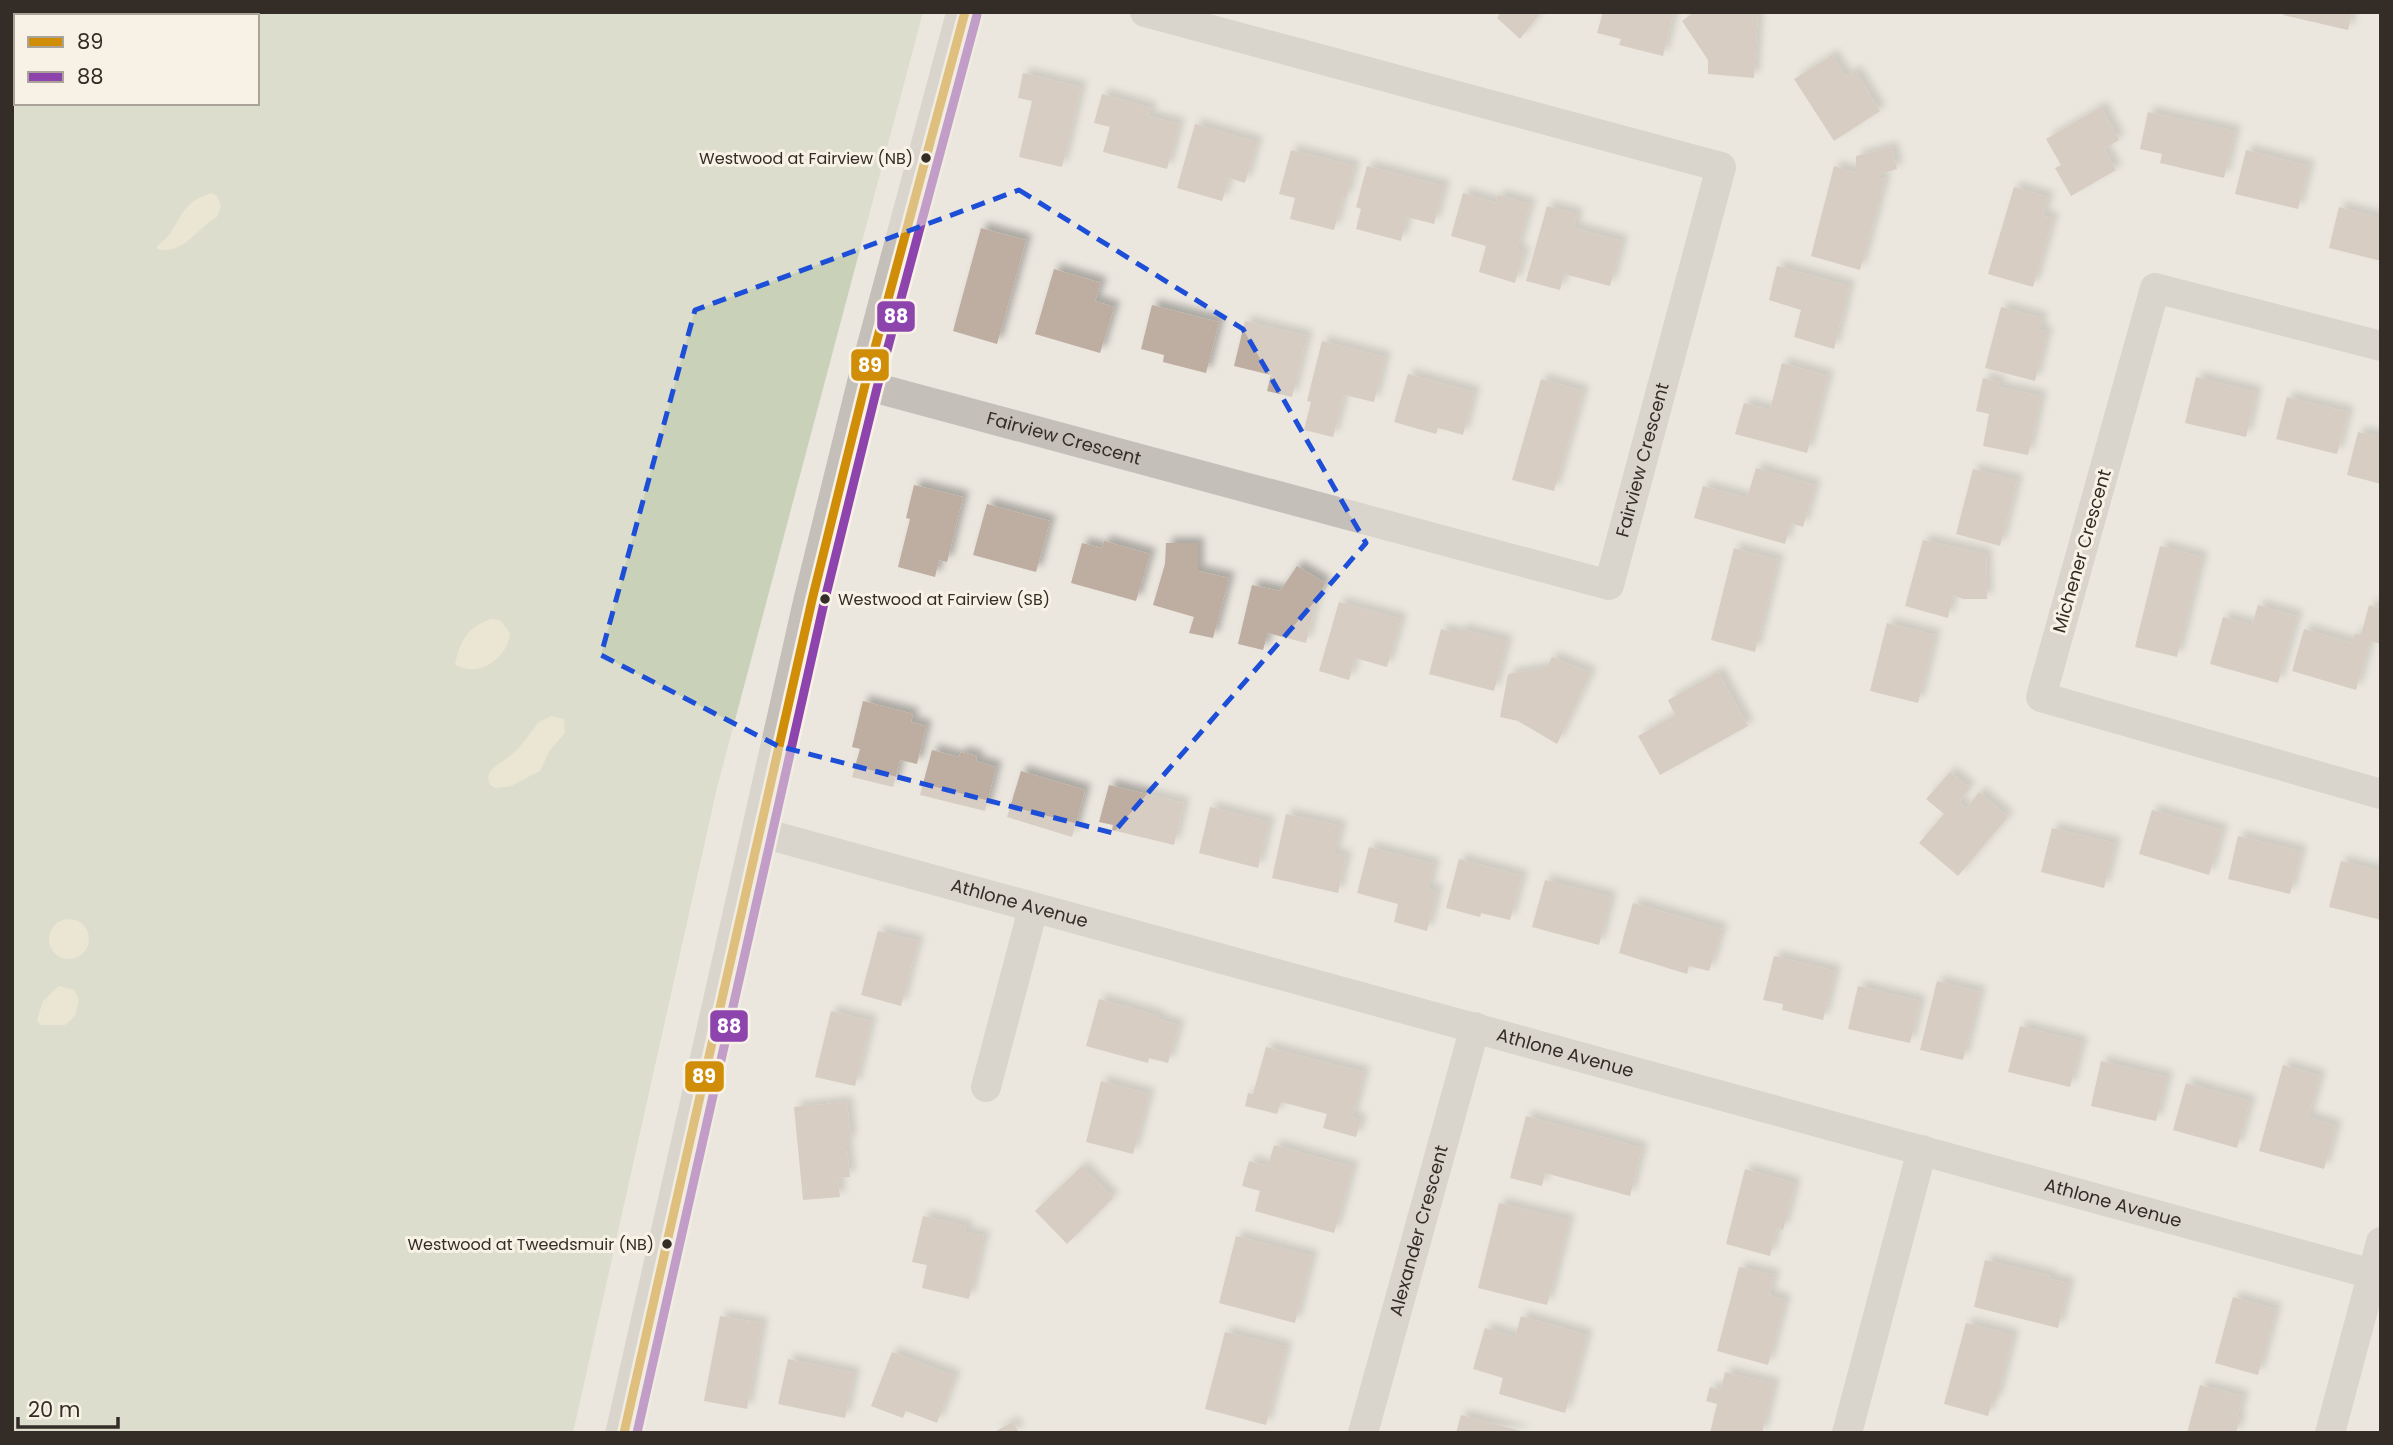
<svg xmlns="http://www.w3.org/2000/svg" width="2393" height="1445" font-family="Poppins,sans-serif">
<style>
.green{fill:#c9d1b9;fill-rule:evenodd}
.sand{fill:#ebe2c6}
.building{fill:#beada1;filter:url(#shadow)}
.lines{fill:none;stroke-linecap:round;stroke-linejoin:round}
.minor{stroke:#c4bfb8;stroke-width:30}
.tertiary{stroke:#c4bfb8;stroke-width:37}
.bus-1-casing{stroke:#f8f2e6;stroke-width:14}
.bus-2-casing{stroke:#f8f2e6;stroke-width:14}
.bus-1{stroke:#d08e08;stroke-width:9}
.bus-2{stroke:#8e44ad;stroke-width:9}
.marked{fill:none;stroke:#1d4ed8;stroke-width:5;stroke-dasharray:14 9;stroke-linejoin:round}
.bus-dot{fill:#342d27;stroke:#f8f2e6;stroke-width:2.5}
.labels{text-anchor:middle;stroke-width:6;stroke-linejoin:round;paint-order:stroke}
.bus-label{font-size:16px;fill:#342d27;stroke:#f8f2e6;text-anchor:end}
.street-label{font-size:18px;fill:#342d27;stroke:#f8f2e6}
.line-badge{stroke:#f8f2e6;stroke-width:2.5}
.badge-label{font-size:19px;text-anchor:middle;font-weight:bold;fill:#fff}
</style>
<defs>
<filter id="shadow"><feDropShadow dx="6" dy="-6" stdDeviation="3.5" flood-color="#0004"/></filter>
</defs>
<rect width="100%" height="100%" fill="#ebe7df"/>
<path class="green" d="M12,12h911l-206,776 -144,645h-561zM16,16h241v87h-241z"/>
<g class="sand">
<path d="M212,193l5,3 4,10 -4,11c-20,11 -34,39 -60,32v-3c24,-16 19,-44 55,-53z"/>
<path d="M491,619l9,1 10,13c-1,24 -33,47 -55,31 5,-23 13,-38 36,-45z"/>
<path d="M551,716l13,3 1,14 -15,17 -10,21 -29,15 -15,2 -6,-3 -2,-8 3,-7 26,-20 22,-28z"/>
<circle cx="69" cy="939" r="20"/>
<path d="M59,986l15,4 5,9 -4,17 -10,9h-24l-4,-5 6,-19z"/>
</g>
<g class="building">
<path d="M1501,12h40l-21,27 -23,-21z"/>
<path d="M1603,12h71l-11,44 -44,-11 2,-6 -24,-6z"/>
<path d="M1694,12h64l-4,66 -46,-4v-14l-26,-39z"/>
<path d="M2284,12h68l-4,18 -65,-15z"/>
<path d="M1832,55l14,22 9,-6 25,40 -46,30 -40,-62z"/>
<path d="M1023,73l58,14 -19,80 -43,-10 13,-56 -14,-3z"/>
<path d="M1102,94l49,14 -3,8 31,8 -12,45 -64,-17 7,-25 -16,-4z"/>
<path d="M2101,107l18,33 -15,9 12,21 -45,26 -16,-28 6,-3 -15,-26z"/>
<path d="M2148,112l87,19 -11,47 -64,-15 2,-9 -22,-5z"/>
<path d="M1195,124l62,18 -12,41 -16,-5 -7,23 -45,-13z"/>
<path d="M1892,147l5,22 -16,5 -2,4 6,1 -25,91 -49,-14 23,-90 22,7v-17z"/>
<path d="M1291,150l63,16 -8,32 -3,-1 -9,33 -44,-11 5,-21 -16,-4z"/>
<path d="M2246,150l63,16 -11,43 -63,-15z"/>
<path d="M1367,166l77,20 -10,38 -27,-7 -6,24 -45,-12 5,-20 -5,-2z"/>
<path d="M2014,187l34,10 -5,19 10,2 -20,69 -45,-13z"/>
<path d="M1463,193l33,10 2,-8 32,9 -13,46 7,2 -9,31 -36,-11 7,-26 -35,-10z"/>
<path d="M1547,206l30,8 -3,14 48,13 -12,45 -46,-12 -4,16 -34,-9z"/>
<path d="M2339,207l42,11v43l-52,-13z"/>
<path d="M981,228l45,12 -29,104 -44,-13z"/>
<path d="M1777,266l72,20 -15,63 -40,-12 7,-27 -32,-10z"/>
<path d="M1054,269l47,14 -6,18 19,6 -14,46 -65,-19z"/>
<path d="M1152,305l67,17 -13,51 -43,-11 1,-7 -23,-6z"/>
<path d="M2001,307l41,11 -3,12 8,2 -12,49 -50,-13z"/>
<path d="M1245,321l62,15 -15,61 -25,-6 4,-16 -37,-9z"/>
<path d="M1322,341l63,16 -11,45 -30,-7 -11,42 -29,-7 7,-28 -4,-1z"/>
<path d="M1782,363l46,13 -21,77 -72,-19 9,-31 26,7z"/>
<path d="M1408,374l66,18 -11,43 -25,-7 -2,6 -42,-12z"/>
<path d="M2196,377l60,15 -10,45 -61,-14z"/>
<path d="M1983,378l17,4 -2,5 43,9 -13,59 -45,-9 6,-32 -13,-3z"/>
<path d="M1541,379l42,12 -29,100 -42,-11z"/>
<path d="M2287,397l61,15 -11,42 -61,-15z"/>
<path d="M2358,432l23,5v47l-34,-9z"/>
<path d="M1756,468l59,17 -12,42 -12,-4 -6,21 -91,-26 9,-32 44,12z"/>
<path d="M1973,469l44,11 -17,66 -44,-12z"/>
<path d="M914,485l49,12 -16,65 -8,-2 -4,17 -37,-10 12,-48 -4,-1z"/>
<path d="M987,504l63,17 -14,51 -63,-17z"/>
<path d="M1923,540l63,14 1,45h-24l-10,-4 -5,23 -43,-12z"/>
<path d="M1104,541l46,13 -14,47 -65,-18 11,-40 20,5z"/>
<path d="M1166,543h32v28l31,7 -16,60 -24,-5 5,-16 -41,-12 12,-41z"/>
<path d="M2160,546l42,11 -25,100 -42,-10z"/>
<path d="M1734,548l44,12 -23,92 -44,-12z"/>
<path d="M1297,566l28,17 -9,18 -10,42 -38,-10 -5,17 -25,-6 14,-59 28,6z"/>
<path d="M1339,602l62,17 -14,48 -32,-9 -6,22 -30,-9z"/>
<path d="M2258,605l39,11 -19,67 -68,-19 13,-47 29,8z"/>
<path d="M2369,605l12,4v35l-11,-3 -14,49 -64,-19 12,-42 48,14 3,-9 6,1z"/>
<path d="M1887,623l48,12 -17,68 -48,-12z"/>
<path d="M1441,629l18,5 2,-5 46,12 -13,50 -65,-17z"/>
<path d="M1552,657l39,16 -34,71 -39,-23 -18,-4 8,-43 38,-6z"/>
<path d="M1718,672l30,54 -88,49 -22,-39 37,-21 -7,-15z"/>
<path d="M863,701l50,13 -2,8 15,4 -9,38 -17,-4 -7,27 -41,-10 8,-28 -8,-2z"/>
<path d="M932,750l27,7 2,-5 16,4 -1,5 20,6 -11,44 -65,-16z"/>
<path d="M1021,771l64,19 -13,47 -65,-20z"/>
<path d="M1950,772l20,16 -11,14 7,7 13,-17 29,25 -50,59 -39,-33 25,-29 -18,-15z"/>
<path d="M1109,785l75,18 -10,42 -62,-15 1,-5 -14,-3z"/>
<path d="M1210,807l59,15 -11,46 -59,-15z"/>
<path d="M2152,810l70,20 -13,45 -70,-21z"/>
<path d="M1286,814l55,12 -7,28 12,2 -8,37 -66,-15z"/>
<path d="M2052,828l63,15 -11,45 -63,-16z"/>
<path d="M2238,836l63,15 -11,43 -62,-15z"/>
<path d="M1369,847l65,17 -6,25 9,2 -10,40 -33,-9 4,-18 -41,-11z"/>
<path d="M1459,859l63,17 -12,44 -29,-7 -1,4 -34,-9z"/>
<path d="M2341,861l40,10v49l-52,-13z"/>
<path d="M1545,880l66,17 -12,48 -67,-18z"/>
<path d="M1633,903l89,26 -13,42 -20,-5 -2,8 -68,-21z"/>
<path d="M878,931l40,10 -17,65 -40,-11z"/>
<path d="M1774,956l61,15 -12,49 -41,-10 1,-6 -20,-4z"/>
<path d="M1937,981l43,11 -17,68 -43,-10z"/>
<path d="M1858,986l62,15 -10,42 -62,-14z"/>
<path d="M1099,999l60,17 -1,3 21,6 -11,38 -19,-5 -1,5 -62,-17z"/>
<path d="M831,1011l40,10 -16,65 -40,-9z"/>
<path d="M2020,1026l62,16 -12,45 -62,-15z"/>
<path d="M1266,1047l98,25 -12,46 9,2 -5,17 -33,-9 4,-14 -46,-12 -4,12 -32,-8 3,-13 5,1z"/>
<path d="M2101,1061l66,16 -11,44 -65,-15z"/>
<path d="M2283,1065l37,11 -12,41 28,9 -12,43 -65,-18z"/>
<path d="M1101,1081l48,13 -16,60 -47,-12z"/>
<path d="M2186,1083l64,18 -13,47 -64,-18z"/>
<path d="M847,1102l4,39h-5l4,36 -12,1 2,19 -37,3 -9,-93z"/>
<path d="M1526,1116l116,32 -12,48 -85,-23 -3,13 -32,-8z"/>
<path d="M1274,1145l79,22 -19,66 -79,-22 5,-20 -18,-5 7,-25 19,5z"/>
<path d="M1082,1166l31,32 -46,46 -32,-33z"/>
<path d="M1745,1169l50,14 -12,47 -6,-2 -7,28 -44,-12z"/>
<path d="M1499,1203l70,17 -22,85 -69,-17z"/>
<path d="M923,1216l44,10 -2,6 19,4 -15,63 -47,-11 5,-23 -15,-3z"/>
<path d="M1236,1236l76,20 -17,67 -76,-20z"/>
<path d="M1985,1260l66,16 -1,3 19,4 -11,45 -84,-21z"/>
<path d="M1739,1267l35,8 -5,20 16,5 -17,65 -51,-14z"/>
<path d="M2233,1297l43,12 -18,66 -43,-12z"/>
<path d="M720,1316l42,7 -15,86 -43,-8z"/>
<path d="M1521,1316l66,19 -22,78 -66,-19 4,-16 -30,-9 12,-41 30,9z"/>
<path d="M1966,1323l47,12 -17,66h-4l-4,15 -44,-12z"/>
<path d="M1225,1332l61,15 -20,78 -61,-16z"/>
<path d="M892,1352l63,24 -18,47 -31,-12 -3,7 -32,-12z"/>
<path d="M788,1359l66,14 -9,45 -67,-14z"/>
<path d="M1725,1372l49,12 -12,49h-52l7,-29 -11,-3 4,-14 11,3z"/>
<path d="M2200,1385l43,11 -6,21 3,1 -4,15h-49z"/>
<path d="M1461,1415l64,17v1h-69z"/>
<path d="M1013,1422l6,11h-27z"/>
</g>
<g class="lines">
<g class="minor">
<path d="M2381,346l-226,-58 -114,409 340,97"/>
<path id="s1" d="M865,385l744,200 112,-418 -576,-155"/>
<path id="s2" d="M759,832l1613,442"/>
<path d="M986,1087l47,-178"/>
<path id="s3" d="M1363,1433l112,-406"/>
<path d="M1847,1433l75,-283"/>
<path d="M2330,1433l51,-191"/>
</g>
<path class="tertiary" d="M624,1433l188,-833 53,-215 100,-373"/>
<defs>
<path id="bus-1" d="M624,1433l188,-833 53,-215 100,-373"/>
<path id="bus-2" d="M637,1433l187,-830 53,-215 100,-373"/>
</defs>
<use href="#bus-1" class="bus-1-casing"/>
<use href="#bus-2" class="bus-2-casing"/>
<use href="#bus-1" class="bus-1"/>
<use href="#bus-2" class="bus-2"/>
</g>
<path d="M0 0H2393V1445H0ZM1019,190l224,139 123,214 -253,290 -335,-87 -177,-91 94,-345z" fill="#ebe7df" fill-opacity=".55" fill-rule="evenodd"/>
<path class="marked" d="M1019,190l224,139 123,214 -253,290 -335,-87 -177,-91 94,-345z"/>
<g class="bus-dot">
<circle cx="926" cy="158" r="6"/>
<circle cx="825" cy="599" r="6"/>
<circle cx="667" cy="1244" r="6"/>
</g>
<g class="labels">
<g class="bus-label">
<text x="913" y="164">Westwood at Fairview (NB)</text>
<text x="838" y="605" text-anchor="start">Westwood at Fairview (SB)</text>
<text x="654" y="1250">Westwood at Tweedsmuir (NB)</text>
</g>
<g class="street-label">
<text dy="6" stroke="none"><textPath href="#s1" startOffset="206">Fairview Crescent</textPath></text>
<text dy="6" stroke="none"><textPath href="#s1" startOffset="900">Fairview Crescent</textPath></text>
<text transform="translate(2082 551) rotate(-74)" y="6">Michener Crescent</text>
<text dy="6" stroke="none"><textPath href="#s2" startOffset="270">Athlone Avenue</textPath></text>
<text dy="6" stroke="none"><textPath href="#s2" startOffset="836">Athlone Avenue</textPath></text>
<text dy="6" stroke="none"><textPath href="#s2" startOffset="1404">Athlone Avenue</textPath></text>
<text dy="6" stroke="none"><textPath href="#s3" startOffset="210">Alexander Crescent</textPath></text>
</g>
</g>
<g class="line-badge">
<rect x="876" y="300" width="40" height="33" rx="7" fill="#8e44ad"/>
<rect x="850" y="348" width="40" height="34" rx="7" fill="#d08e08"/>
<rect x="709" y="1009" width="40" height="34" rx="7" fill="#8e44ad"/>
<rect x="684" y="1060" width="41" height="33" rx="7" fill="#d08e08"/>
</g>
<g class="badge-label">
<text x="896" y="323">88</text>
<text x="870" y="372">89</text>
<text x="729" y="1033">88</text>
<text x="704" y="1083">89</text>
</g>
<rect width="2393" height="1445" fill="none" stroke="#342d27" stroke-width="28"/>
<rect x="14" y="14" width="245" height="91" fill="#f8f2e6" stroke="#aaa39a" stroke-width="2"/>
<rect x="28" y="37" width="35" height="10" fill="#d08e08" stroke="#aaa39a" stroke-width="2"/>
<text x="77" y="49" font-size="21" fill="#342d27">89</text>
<rect x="28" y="72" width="35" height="10" fill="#8e44ad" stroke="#aaa39a" stroke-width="2"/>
<text x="77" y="84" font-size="21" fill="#342d27">88</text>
<path d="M18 1417v10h100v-10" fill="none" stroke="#342d27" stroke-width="3.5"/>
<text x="28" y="1417" font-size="21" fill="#342d27" stroke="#f8f2e6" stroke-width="5" paint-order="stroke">20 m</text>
</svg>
